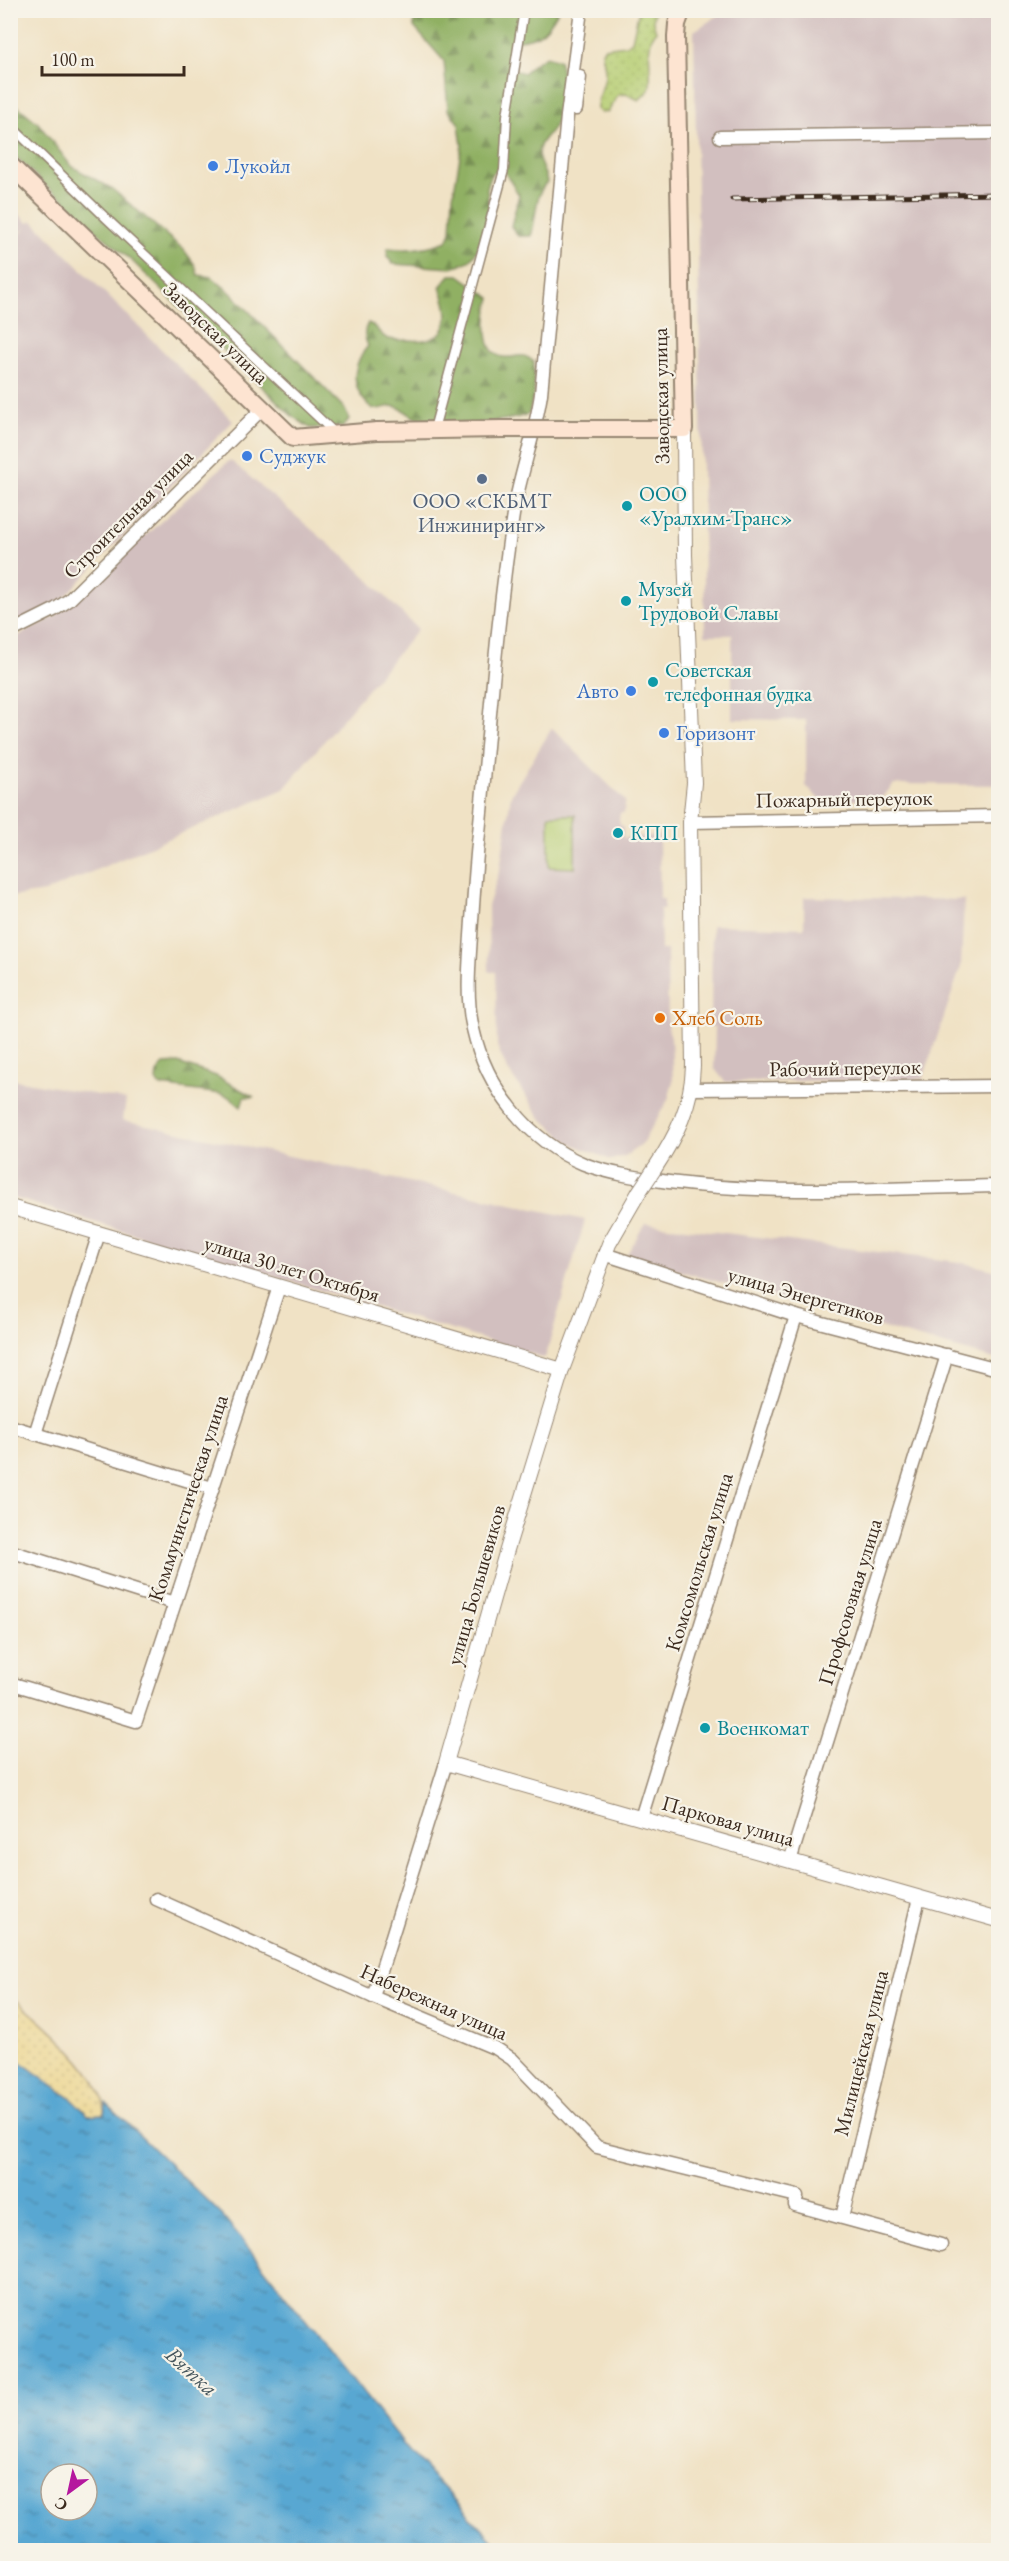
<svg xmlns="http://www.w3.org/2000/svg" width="1009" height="2561" font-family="'EB Garamond',serif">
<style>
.industrial{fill:#d2bfbf}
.grass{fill:url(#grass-dots);stroke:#787c48;stroke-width:1.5}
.forest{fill:url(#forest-firs);stroke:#666d41;stroke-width:1.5}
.sand{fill:url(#sand-dots);stroke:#94825e;stroke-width:1.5}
.pitch{fill:#b6cd72;stroke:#787c48;stroke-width:1.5}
.water{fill:url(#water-ripples);stroke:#4a6878;stroke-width:1.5;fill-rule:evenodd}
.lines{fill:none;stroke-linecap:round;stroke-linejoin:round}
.pedestrian-casing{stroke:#968672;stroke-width:11}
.minor-casing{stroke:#968672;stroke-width:15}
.tertiary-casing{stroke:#968672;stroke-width:16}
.secondary-casing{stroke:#968672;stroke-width:20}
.pedestrian{stroke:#fff;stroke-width:8}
.minor{stroke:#fff;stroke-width:12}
.tertiary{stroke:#fff;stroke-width:14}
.secondary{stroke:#fde4d1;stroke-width:16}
.rail-casing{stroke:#3b2a1e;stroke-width:5}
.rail{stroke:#f7f3e8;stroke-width:3;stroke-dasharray:9;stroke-linecap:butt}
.tertiary-bridge-casing{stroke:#968672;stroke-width:16;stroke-linecap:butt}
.secondary-bridge-casing{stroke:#968672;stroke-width:20;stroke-linecap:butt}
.tertiary-bridge{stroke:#fff;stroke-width:14}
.secondary-bridge{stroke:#fde4d1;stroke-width:16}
.shop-dot{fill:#3f7fe0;stroke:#f7f3e8;stroke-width:2}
.service-dot{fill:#5c6f8a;stroke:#f7f3e8;stroke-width:2}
.culture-dot{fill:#0f9aa8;stroke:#f7f3e8;stroke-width:2}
.food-dot{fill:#e8710a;stroke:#f7f3e8;stroke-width:2}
.labels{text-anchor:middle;stroke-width:4.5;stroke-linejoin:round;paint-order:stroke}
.shop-label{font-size:21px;fill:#366cbe;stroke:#f7f3e8;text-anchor:start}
.street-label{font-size:21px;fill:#3b2a1e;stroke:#f7f3e8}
.culture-label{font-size:21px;fill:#0d838f;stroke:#f7f3e8;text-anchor:start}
.service-label{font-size:21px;fill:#4e5e75;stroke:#f7f3e8}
.food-label{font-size:21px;fill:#c56008;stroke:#f7f3e8;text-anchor:start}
.water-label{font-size:22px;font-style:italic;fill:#46565d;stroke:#f7f3e8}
</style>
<defs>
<pattern id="grass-dots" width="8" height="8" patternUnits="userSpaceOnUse" patternTransform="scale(1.5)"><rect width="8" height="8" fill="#b6cd72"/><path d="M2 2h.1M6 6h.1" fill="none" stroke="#9db062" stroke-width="1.8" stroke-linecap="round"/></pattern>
<pattern id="forest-firs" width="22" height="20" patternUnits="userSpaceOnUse" patternTransform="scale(1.5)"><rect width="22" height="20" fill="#90b064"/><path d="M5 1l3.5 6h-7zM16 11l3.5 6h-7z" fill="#778f52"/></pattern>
<pattern id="sand-dots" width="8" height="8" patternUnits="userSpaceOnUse" patternTransform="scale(1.5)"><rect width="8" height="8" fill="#eeda9e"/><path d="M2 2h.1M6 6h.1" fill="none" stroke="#cdbb88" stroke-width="1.8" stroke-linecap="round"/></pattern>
<pattern id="water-ripples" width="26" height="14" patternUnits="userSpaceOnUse" patternTransform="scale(1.5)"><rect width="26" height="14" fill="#59a7d2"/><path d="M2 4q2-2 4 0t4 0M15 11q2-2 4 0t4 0" fill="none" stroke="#4b88aa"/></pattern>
</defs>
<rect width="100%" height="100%" fill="#f7f3e8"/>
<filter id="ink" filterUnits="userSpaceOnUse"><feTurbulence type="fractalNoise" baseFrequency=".0167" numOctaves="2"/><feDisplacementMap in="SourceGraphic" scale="12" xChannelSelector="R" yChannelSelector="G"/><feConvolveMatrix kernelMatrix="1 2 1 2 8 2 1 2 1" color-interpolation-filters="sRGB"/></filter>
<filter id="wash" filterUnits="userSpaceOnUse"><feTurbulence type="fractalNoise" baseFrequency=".008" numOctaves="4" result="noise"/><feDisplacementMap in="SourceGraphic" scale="24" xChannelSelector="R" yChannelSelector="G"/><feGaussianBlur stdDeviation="1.35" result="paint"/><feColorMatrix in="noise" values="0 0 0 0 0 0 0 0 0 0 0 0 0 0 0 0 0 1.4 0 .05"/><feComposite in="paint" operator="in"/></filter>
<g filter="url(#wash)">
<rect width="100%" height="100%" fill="#f0e2c5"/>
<g class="industrial">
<path d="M725,11h273v774l-104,-1 -14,16h-60l-14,-14v-66l-74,-1v-84h-27l-11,-604z"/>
<path d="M10,205l18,18 4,-3 201,201 -173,181 -49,26 -1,-382 17,-20 -16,15z"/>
<path d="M230,460l127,108 61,61 -134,160 -239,103 -34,5 -1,-257 44,-23z"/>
<path d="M552,728l73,73 -1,12h-4l-1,6 1,6 3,1v12l36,-3 1,64h4v10h-4l1,41h6l1,78 3,9 2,45 -5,18 -27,45 -16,11 -14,4 -41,-17 -29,-25 -34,-49 -10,-23 -1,-74h-7l-1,-66 12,-37 11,-74z"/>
<path d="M804,897l160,3 -3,66 -38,113 -198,3 -11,-14 1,-41h-4l1,-102 92,3z"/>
<path d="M10,1079l116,21 -3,20 462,100 -40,138 -534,-161z"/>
<path d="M645,1223l314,39 39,9v89l-372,-104z"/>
</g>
<path class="grass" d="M639,10l15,1 -1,11 3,9c-13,16 -2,40 -7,59l-10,10 -13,-6 -8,1 -10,17 -7,1 -4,-4c-1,-11 7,-21 8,-33 1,-8 -2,-16 -3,-24l2,-4 22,-3 6,-4z"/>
<g class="forest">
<path d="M413,11h145c-11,19 -17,27 -40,29l-9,20 3,10 12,3 9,-9 13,-8 13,4c5,21 9,43 -3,63 -6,12 -18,18 -18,32 1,9 8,18 9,27 -13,13 -10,36 -16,54h-13l-7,-10 8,-31 -17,-27 -11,6 -4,15 2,17 -4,23 -8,22 -8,10 -17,7 -59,-4 -6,-8 1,-8c20,3 40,0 59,-7l4,-9 2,-36 9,-51 -3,-21 -11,-14 -4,-49 -30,-34z"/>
<path d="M10,100l28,23 33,43 40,22 73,62 11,15 3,10 13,2 18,14 115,117 5,11 -6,8 -33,1 -18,-12 -161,-156 -43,-36 -27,-27 -13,-9 -37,-36z"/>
<path d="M450,275h9l32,23c-5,15 -10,56 12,59 13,2 18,-7 31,5v31l-5,21c-14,6 -85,15 -100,11 -12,-3 -21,-14 -32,-18 -7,-3 -15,3 -22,2 -5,-1 -8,-5 -11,-9 -14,-17 -10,-38 4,-54 -4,-8 -5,-15 0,-23 10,3 11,13 21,16 7,2 12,1 19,1 40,4 46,-19 32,-53z"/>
<path d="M178,1063l38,13 38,21h-10l-3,10 -12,-10 -8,-3 -61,-8 -4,-5 1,-8 7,-9z"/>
</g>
<path class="sand" d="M10,1995c27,23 99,81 94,119l-16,1 -15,-15 -62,-45z"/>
<path class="pitch" d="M549,815h26v53l-26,-1z"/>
<path class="water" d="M11,2055l62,45 15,15 16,-1 2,-11 117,113 185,234 94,100h-491zM51,2474h36v36h-36z"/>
</g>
<g filter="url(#ink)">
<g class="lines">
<defs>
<g id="pedestrian">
<path d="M10,125l97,94 229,215"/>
<path d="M434,429l70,-259 3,-54 17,-106"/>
</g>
<g id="minor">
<path d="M581,10l-14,106 -26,278c-6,41 -21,80 -28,121 -17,108 -24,219 -35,328 -3,31 -5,62 -7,93 -2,31 -5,63 2,93 13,58 55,112 111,135 26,10 57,14 85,18 109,14 220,6 329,4"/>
<path d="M576,109l4,-32"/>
<path d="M720,137l278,-4"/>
<path d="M10,632l44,-22 15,-10 193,-191"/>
<path d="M690,822l308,-6"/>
<path d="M692,1089l306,-3"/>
<path d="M604,1254l192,62 202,53"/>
<path d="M10,1426l202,62"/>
<path d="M35,1434l64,-201"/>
<path d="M10,1551l164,52"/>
<path d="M10,1683l126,38 143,-434"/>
<path d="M641,1818l155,-502"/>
<path d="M790,1861l157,-506"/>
<path d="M156,1899l217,98 124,52 15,10 85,88 200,49 -2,9 146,40"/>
<path d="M373,1997l73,-234"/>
<path d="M842,2217l77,-319"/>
</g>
<g id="tertiary">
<path d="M655,1168c21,-32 37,-63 38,-102l-3,-244 4,-39 -9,-228 -1,-126"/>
<path d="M639,1192l-30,52 -47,126 -56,183 -60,210 552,157"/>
<path d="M10,1207l552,163"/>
</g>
<g id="secondary">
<path d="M10,165l283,273 84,-7 125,-2"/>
<path d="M565,429h119l-8,-392 1,-13 5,-14"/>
</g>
</defs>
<use href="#pedestrian" class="pedestrian-casing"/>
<use href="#minor" class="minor-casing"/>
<use href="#tertiary" class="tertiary-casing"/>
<use href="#secondary" class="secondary-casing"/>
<use href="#pedestrian" class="pedestrian"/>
<use href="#minor" class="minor"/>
<use href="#tertiary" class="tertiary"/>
<use href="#secondary" class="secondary"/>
<defs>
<path id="rail" d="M732,199l266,-5"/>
</defs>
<use href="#rail" class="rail-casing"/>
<use href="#rail" class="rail"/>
<defs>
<path id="tertiary-bridge" d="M639,1192l16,-24"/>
<path id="secondary-bridge" d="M502,429h63"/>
</defs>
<use href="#tertiary-bridge" class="tertiary-bridge-casing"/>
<use href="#secondary-bridge" class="secondary-bridge-casing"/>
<use href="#tertiary-bridge" class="tertiary-bridge"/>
<use href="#secondary-bridge" class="secondary-bridge"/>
</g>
</g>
<g class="shop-dot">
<circle cx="213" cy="166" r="6"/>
<circle cx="247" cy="456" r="6"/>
<circle cx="631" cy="691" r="6"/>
<circle cx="664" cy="733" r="6"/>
</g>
<circle class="service-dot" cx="482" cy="479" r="6"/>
<g class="culture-dot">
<circle cx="627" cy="506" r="6"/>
<circle cx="626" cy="601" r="6"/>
<circle cx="653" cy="682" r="6"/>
<circle cx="618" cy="833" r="6"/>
<circle cx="705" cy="1728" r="6"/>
</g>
<circle class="food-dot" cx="660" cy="1018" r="6"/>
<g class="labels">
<g class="shop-label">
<text x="225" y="173">Лукойл</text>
<text x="259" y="463">Суджук</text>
<text x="619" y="698" text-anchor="end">Авто</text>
<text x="676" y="740">Горизонт</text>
</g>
<g class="street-label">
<text transform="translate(216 333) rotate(44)" y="7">Заводская улица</text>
<text transform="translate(661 396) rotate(-91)" y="7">Заводская улица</text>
<text transform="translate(128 514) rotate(-45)" y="7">Строительная улица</text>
<text transform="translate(844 799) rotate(-1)" y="7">Пожарный переулок</text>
<text transform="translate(845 1068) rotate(-1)" y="7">Рабочий переулок</text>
<text transform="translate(292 1269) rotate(17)" y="7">улица 30 лет Октября</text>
<text transform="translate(806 1296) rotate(16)" y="7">улица Энергетиков</text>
<text transform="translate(188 1498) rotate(-72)" y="7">Коммунистическая улица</text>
<text transform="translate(699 1562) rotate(-73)" y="7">Комсомольская улица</text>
<text transform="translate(476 1585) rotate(-74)" y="7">улица Большевиков</text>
<text transform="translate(850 1602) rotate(-73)" y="7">Профсоюзная улица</text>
<text transform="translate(728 1821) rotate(16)" y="7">Парковая улица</text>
<text transform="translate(434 2002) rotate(24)" y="7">Набережная улица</text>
<text transform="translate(861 2053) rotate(-76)" y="7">Милицейская улица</text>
</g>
<g class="culture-label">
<text x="639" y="501">ООО<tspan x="639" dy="24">«Уралхим-Транс»</tspan></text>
<text x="638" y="596">Музей<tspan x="638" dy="24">Трудовой Славы</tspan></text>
<text x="665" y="677">Советская<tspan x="665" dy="24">телефонная будка</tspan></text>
<text x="630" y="840">КПП</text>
<text x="717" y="1735">Военкомат</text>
</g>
<g class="service-label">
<text x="482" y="508">ООО «СКБМТ<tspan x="482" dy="24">Инжиниринг»</tspan></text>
</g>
<g class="food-label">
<text x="672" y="1025">Хлеб Соль</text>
</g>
<g class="water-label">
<text transform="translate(192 2371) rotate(42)" y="8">Вятка</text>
</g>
</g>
<rect width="1009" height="2561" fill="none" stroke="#f7f3e8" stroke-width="36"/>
<g transform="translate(69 2492) rotate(213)"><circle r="28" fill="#f7f3e8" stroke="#aca397" stroke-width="1.5"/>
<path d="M0-4.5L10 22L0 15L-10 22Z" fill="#b5179e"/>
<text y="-9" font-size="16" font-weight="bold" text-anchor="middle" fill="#3b2a1e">С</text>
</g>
<path d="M42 66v9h142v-9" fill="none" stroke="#3b2a1e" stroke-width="3"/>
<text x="51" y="66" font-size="18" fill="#3b2a1e" stroke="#f7f3e8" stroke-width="4.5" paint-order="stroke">100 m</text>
</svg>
